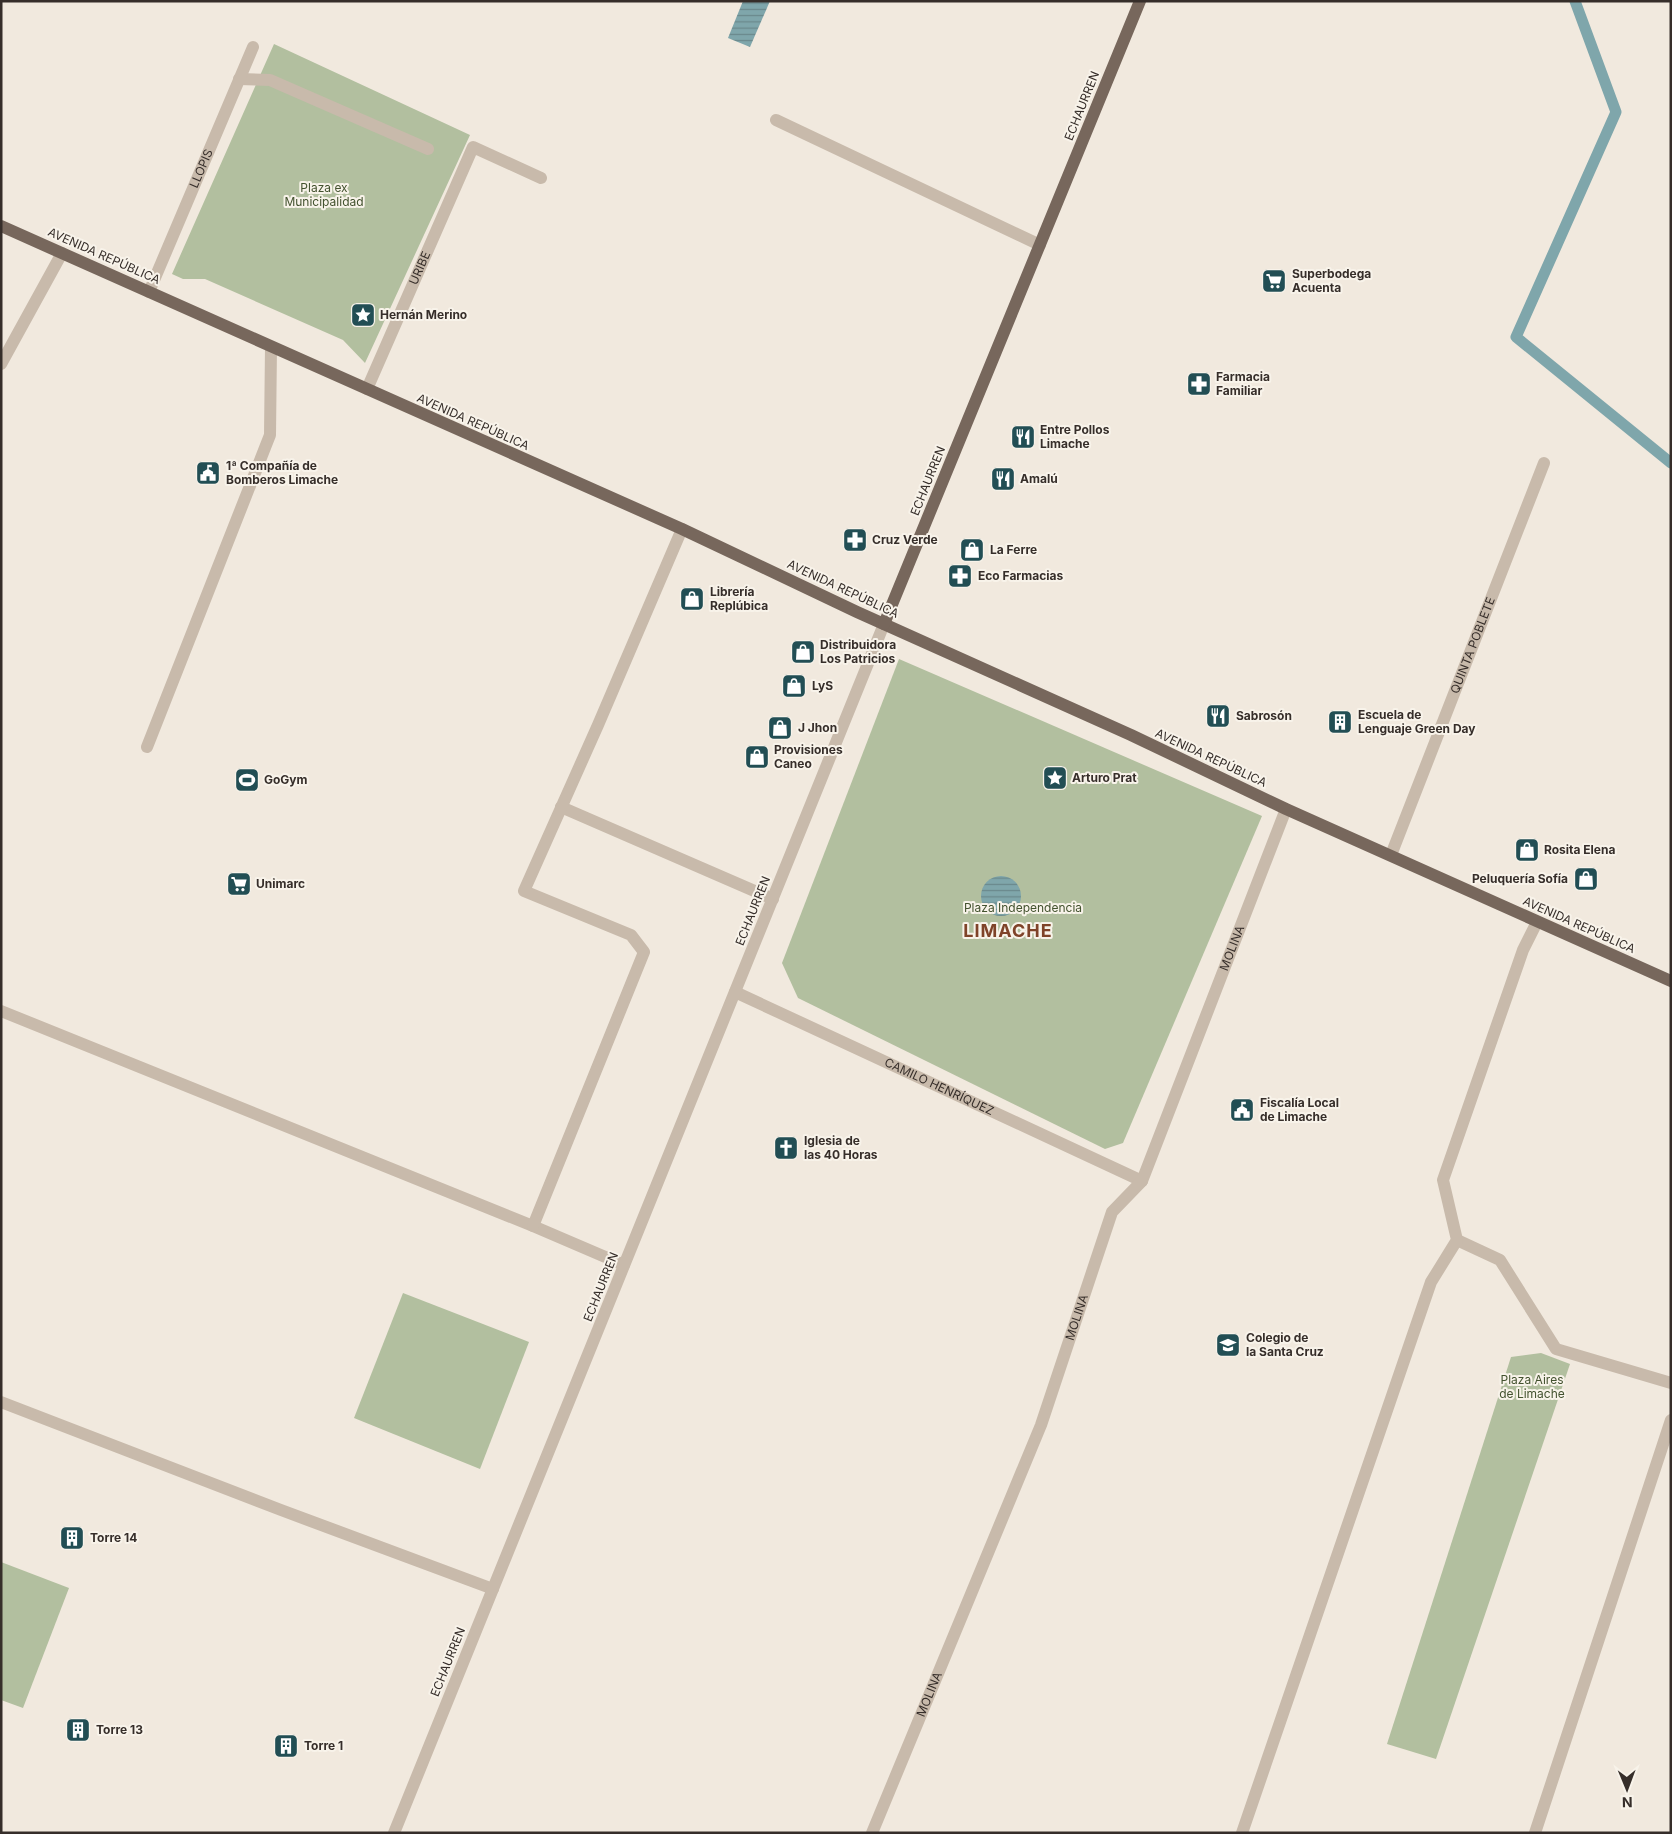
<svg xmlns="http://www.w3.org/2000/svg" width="1672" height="1834" font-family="Inter,sans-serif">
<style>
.park{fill:#b2bf9f}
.water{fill:url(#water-rules)}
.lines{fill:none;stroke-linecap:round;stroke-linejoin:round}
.stream{stroke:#7fa6ab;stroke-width:11}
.minor{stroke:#c8baab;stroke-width:12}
.major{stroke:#77675c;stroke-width:12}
.labels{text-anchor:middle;stroke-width:4;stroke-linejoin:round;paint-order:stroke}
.street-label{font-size:12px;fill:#362e2a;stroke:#f8f3ea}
.park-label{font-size:12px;fill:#43522f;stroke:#f8f3ea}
.poi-label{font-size:12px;font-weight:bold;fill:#362e2a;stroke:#f8f3ea;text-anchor:start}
.district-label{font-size:18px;font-weight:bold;letter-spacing:1px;fill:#7f4329;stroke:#f8f3ea}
</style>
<defs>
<pattern id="water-rules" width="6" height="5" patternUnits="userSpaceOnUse" patternTransform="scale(1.25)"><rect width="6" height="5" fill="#7fa6ab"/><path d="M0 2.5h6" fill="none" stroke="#69888b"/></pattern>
</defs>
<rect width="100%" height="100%" fill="#f1e9de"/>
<g class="park">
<path d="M274,44l196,91 -105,228 -22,-23 -138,-61h-22l-11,-5z"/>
<path d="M899,659l363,157 -139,327 -18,6 -307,-151 -16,-35z"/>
<path d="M403,1293l126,49 -49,127 -126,-51z"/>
<path d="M1541,1353l29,11 -134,395 -49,-15 124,-387z"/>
<path d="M1,1562l68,26 -46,120 -22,-8z"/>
</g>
<g class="water">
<path d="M743,1h27l-20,46 -22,-9z"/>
<circle cx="1001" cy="896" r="20"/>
</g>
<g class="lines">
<path class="stream" d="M1575,1l41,111 -100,225 155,126"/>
<g class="minor">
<path d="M239,79l31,1 158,69"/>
<path d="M776,120l264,125"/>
<path id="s1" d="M149,292l104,-245"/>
<path d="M1,364l61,-111"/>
<path id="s2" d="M367,389l106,-242 68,31"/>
<path d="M147,747l123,-312 1,-88"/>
<path d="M561,807l212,92"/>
<path id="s3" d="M1391,855l153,-392"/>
<path id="s4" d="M735,992l407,189"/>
<path d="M1,1011l532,215 91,39"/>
<path d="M533,1226l111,-274 -13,-17 -107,-44 74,-166 84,-196"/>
<path d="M1457,1240l43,20 56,89 115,34"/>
<path d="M1,1402l280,108 212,79"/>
<path d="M394,1833l490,-1209"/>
<path id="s5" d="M872,1833l169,-408 71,-213 30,-31 144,-372"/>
<path d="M1242,1833l189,-551 26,-42 -14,-60 80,-230 14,-28"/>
<path d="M1535,1833l136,-413"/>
</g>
<g class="major">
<path d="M1,226l681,303 175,83 274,123 155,74 385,172"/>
<path d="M884,624l256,-623"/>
</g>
</g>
<defs>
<symbol id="supermarket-square" viewBox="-11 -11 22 22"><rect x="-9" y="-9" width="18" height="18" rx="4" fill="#224e54" stroke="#f8f3ea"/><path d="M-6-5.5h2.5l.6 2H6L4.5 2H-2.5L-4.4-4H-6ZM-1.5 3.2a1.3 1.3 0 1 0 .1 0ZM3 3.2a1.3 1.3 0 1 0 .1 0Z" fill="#fff"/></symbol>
<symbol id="sight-square" viewBox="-11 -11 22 22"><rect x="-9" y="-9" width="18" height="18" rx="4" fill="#224e54" stroke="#f8f3ea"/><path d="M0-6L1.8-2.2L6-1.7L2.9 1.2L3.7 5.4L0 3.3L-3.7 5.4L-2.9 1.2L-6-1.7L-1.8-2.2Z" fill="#fff"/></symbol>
<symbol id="pharmacy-square" viewBox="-11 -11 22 22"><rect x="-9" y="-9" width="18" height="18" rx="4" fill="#224e54" stroke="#f8f3ea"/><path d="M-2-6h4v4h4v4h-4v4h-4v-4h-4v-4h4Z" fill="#fff"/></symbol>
<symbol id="restaurant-square" viewBox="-11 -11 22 22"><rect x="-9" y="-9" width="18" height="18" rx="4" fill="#224e54" stroke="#f8f3ea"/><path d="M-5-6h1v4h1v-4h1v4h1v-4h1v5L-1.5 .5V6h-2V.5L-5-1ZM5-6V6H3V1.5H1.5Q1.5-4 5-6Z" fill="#fff"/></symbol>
<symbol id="civic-square" viewBox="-11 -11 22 22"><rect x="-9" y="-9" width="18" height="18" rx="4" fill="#224e54" stroke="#f8f3ea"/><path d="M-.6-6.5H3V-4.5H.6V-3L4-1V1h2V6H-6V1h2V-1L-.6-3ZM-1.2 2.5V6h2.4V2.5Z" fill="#fff"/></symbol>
<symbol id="shop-square" viewBox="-11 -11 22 22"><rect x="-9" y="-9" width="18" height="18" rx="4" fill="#224e54" stroke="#f8f3ea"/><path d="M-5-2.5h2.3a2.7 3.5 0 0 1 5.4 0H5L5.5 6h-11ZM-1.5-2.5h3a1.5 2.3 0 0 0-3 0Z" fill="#fff"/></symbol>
<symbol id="building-square" viewBox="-11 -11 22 22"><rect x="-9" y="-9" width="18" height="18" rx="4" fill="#224e54" stroke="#f8f3ea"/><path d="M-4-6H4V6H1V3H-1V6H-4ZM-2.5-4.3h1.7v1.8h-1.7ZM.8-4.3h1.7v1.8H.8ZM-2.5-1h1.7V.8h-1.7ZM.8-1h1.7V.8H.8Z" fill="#fff"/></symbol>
<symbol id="stadium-square" viewBox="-11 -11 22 22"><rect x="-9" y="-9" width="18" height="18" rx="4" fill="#224e54" stroke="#f8f3ea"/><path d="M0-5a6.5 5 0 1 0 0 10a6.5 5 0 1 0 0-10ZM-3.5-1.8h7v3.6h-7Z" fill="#fff"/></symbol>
<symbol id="church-square" viewBox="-11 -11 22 22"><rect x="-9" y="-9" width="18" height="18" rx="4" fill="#224e54" stroke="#f8f3ea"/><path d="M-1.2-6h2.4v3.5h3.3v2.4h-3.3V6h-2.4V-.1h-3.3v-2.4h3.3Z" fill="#fff"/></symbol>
<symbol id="school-square" viewBox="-11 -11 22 22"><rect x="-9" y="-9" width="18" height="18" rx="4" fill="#224e54" stroke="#f8f3ea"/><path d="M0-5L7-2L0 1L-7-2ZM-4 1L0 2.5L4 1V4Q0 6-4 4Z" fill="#fff"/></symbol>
</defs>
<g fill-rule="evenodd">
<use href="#supermarket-square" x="1260" y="267" width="28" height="28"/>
<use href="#sight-square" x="349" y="301" width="28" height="28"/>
<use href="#pharmacy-square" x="1185" y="370" width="28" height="28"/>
<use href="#restaurant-square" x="1009" y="423" width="28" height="28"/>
<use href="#civic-square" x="194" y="459" width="28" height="28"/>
<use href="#restaurant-square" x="989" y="465" width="28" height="28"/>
<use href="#pharmacy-square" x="841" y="526" width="28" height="28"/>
<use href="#shop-square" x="958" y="536" width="28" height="28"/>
<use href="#pharmacy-square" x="946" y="562" width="28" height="28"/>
<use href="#shop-square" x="678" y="585" width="28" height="28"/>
<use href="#shop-square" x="789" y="638" width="28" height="28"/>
<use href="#shop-square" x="780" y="672" width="28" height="28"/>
<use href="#restaurant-square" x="1204" y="702" width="28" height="28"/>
<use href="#building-square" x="1326" y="708" width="28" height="28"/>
<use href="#shop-square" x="766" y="714" width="28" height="28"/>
<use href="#shop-square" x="743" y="743" width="28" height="28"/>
<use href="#sight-square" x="1041" y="764" width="28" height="28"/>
<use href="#stadium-square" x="233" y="766" width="28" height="28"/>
<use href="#shop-square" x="1513" y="836" width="28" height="28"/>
<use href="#shop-square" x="1572" y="865" width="28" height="28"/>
<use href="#supermarket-square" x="225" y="870" width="28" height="28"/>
<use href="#civic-square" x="1228" y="1096" width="28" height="28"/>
<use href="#church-square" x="772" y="1134" width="28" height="28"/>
<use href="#school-square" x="1214" y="1331" width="28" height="28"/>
<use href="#building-square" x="58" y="1524" width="28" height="28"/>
<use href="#building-square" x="64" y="1716" width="28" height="28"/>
<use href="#building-square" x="272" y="1732" width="28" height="28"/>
</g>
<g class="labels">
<g class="street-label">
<text transform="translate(1082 106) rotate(-68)" y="4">ECHAURREN</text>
<text dy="4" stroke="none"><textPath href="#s1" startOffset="134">LLOPIS</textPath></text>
<text transform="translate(104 256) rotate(24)" y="4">AVENIDA REPÚBLICA</text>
<text dy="4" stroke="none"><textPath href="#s2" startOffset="132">URIBE</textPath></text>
<text transform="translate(473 422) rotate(24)" y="4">AVENIDA REPÚBLICA</text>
<text transform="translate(928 481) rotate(-68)" y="4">ECHAURREN</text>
<text transform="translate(843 589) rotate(25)" y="4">AVENIDA REPÚBLICA</text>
<text dy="4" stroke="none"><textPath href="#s3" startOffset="225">QUINTA POBLETE</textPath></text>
<text transform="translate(1211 758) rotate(25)" y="4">AVENIDA REPÚBLICA</text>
<text transform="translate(753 911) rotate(-68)" y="4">ECHAURREN</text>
<text transform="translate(1579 925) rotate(24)" y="4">AVENIDA REPÚBLICA</text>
<text dy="4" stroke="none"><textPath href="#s5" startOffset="959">MOLINA</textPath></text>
<text dy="4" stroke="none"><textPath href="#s4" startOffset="225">CAMILO HENRÍQUEZ</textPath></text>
<text transform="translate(601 1287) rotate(-68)" y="4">ECHAURREN</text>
<text dy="4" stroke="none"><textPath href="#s5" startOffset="555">MOLINA</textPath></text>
<text transform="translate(448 1662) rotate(-68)" y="4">ECHAURREN</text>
<text dy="4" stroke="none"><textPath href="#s5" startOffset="150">MOLINA</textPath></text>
</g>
<g class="park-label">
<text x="324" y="192">Plaza ex<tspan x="324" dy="14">Municipalidad</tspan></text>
<text x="1023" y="912">Plaza Independencia</text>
<text x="1532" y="1384">Plaza Aires<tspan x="1532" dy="14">de Limache</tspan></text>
</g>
<g class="poi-label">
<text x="1292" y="278">Superbodega<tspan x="1292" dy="14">Acuenta</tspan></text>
<text x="380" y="319">Hernán Merino</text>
<text x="1216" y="381">Farmacia<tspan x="1216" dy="14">Familiar</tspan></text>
<text x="1040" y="434">Entre Pollos<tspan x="1040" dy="14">Limache</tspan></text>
<text x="226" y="470">1ª Compañía de<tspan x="226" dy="14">Bomberos Limache</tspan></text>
<text x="1020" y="483">Amalú</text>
<text x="872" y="544">Cruz Verde</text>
<text x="990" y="554">La Ferre</text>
<text x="978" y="580">Eco Farmacias</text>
<text x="710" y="596">Librería<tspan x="710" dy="14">Replúbica</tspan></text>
<text x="820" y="649">Distribuidora<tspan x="820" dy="14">Los Patricios</tspan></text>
<text x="812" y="690">LyS</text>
<text x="1358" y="719">Escuela de<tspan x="1358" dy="14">Lenguaje Green Day</tspan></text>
<text x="1236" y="720">Sabrosón</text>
<text x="798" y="732">J Jhon</text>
<text x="774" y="754">Provisiones<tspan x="774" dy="14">Caneo</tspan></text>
<text x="1072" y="782">Arturo Prat</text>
<text x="264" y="784">GoGym</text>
<text x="1544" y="854">Rosita Elena</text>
<text x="1568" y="883" text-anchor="end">Peluquería Sofía</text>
<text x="256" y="888">Unimarc</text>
<text x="1260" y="1107">Fiscalía Local<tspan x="1260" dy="14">de Limache</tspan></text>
<text x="804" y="1145">Iglesia de<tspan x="804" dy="14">las 40 Horas</tspan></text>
<text x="1246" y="1342">Colegio de<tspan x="1246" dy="14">la Santa Cruz</tspan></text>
<text x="90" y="1542">Torre 14</text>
<text x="96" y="1734">Torre 13</text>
<text x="304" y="1750">Torre 1</text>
</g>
<g class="district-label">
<text x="1008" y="937">LIMACHE</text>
</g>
</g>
<rect width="1672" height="1834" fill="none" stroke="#362e2a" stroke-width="5"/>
<g transform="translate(1627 1789) rotate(179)" stroke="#f8f3ea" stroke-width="4" paint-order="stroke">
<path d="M0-4L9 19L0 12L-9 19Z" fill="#362e2a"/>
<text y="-8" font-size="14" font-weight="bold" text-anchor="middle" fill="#362e2a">N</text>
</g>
</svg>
